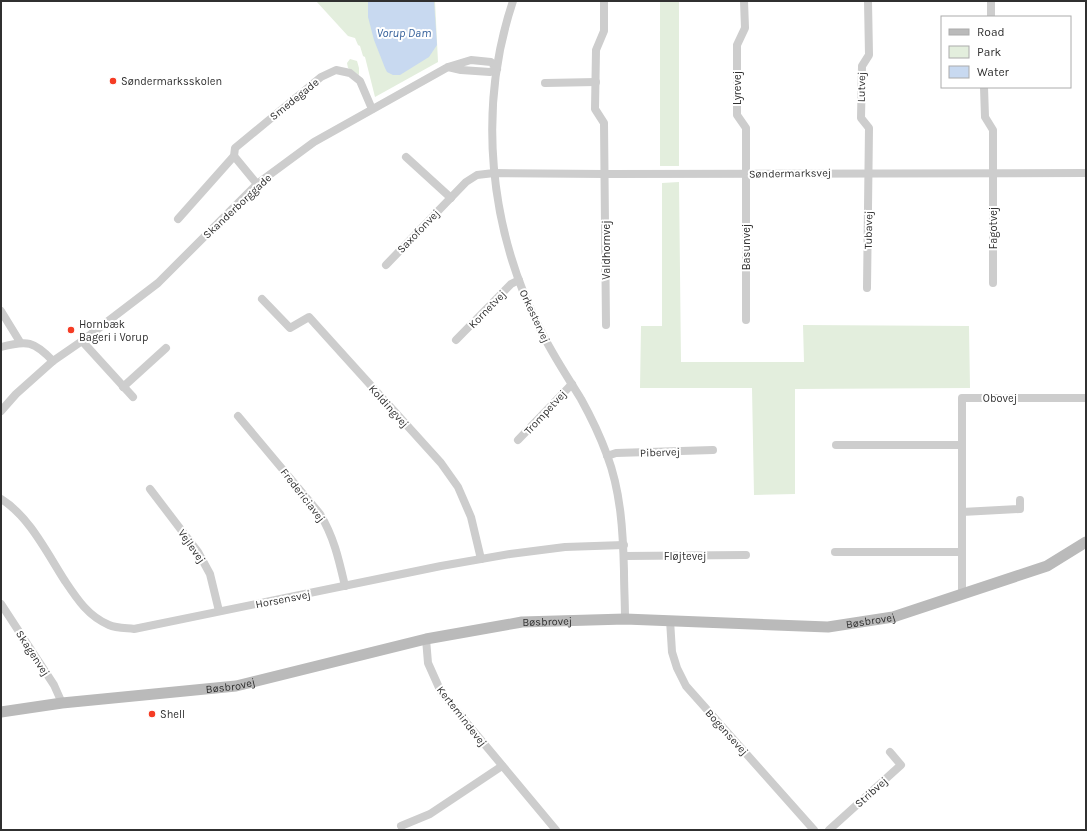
<svg xmlns="http://www.w3.org/2000/svg" width="1087" height="831" font-family="Karla,sans-serif">
<style>
.green{fill:#e3eedd}
.water{fill:#c8d9f0}
.lines{fill:none;stroke-linecap:round;stroke-linejoin:round}
.street{stroke:#cdcdcd;stroke-width:8}
.secondary{stroke:#bababa;stroke-width:11}
.poi-dot{fill:#f53c24;stroke:#fff;stroke-width:1.5}
.labels{text-anchor:middle;stroke-width:4;stroke-linejoin:round;paint-order:stroke}
.poi-label{font-size:11px;fill:#303030;stroke:#fff;text-anchor:start}
.street-label{font-size:11px;fill:#303030;stroke:#fff}
.water-label{font-size:12px;font-style:italic;fill:#36619b;stroke:#fff}
</style>
<rect width="100%" height="100%" fill="#fff"/>
<g class="green">
<path d="M316,1h119l3,61 -63,35 -10,-40 -2,-1 -3,-10 -2,-1 -3,-7 -7,-2z"/>
<rect x="660" y="1" width="19" height="165"/>
<path d="M350,59l7,2 2,7v7l-11,-7 -1,-5z"/>
<path d="M679,182l2,180h123l-1,-37 166,1 1,62 -175,1v105l-41,1 -2,-107h-112l1,-62h21v-143z"/>
</g>
<path class="water" d="M368,1h66l3,44 -8,12 -29,18h-7l-6,-3 -2,-4 -11,-28 -6,-23z"/>
<g class="lines">
<g class="street">
<path d="M513,1c-36,108 -24,227 27,328 12,25 27,47 41,70 10,18 19,37 26,56 14,37 16,77 17,116 0,16 1,32 1,48"/>
<path d="M604,1v30l-8,19 -1,59 9,14 2,202"/>
<path d="M744,1l1,27 -8,17v70l9,13v192"/>
<path d="M991,1v16"/>
<path d="M545,83l51,-1"/>
<path d="M984,87l1,30 8,13v153"/>
<path d="M234,156l23,28"/>
<path d="M406,157l45,41"/>
<path d="M178,219l56,-63 1,-8 86,-71 15,-7 14,3 10,8 12,28"/>
<path d="M386,265l80,-83 11,-7 17,-2 111,1 481,-1"/>
<path d="M867,288l2,-160 -8,-10 1,-52 7,-11 -1,-54"/>
<path d="M262,299l28,29 19,-11 132,146 17,24 13,30 10,42"/>
<path d="M1,311l19,31"/>
<path d="M456,340l55,-56 8,-4"/>
<path d="M82,341l51,56"/>
<path d="M1,347c26,-7 33,-6 52,14"/>
<path d="M123,387l43,-39"/>
<path d="M1,411l15,-17 37,-33 29,-20 76,-58 99,-99 57,-42 134,-75 23,-7 20,2 6,7 -7,3 -29,-2 -13,-3"/>
<path d="M238,416l82,98c14,23 19,46 25,72"/>
<path d="M518,440l54,-56"/>
<path d="M836,445h126"/>
<path d="M607,456l9,-3 97,-3"/>
<path d="M150,489l48,63 12,22 9,37"/>
<path d="M1,499c28,17 46,54 64,82 12,18 23,35 44,44 7,3 17,3 25,4l307,-63 69,-12 55,-7 59,-2"/>
<path d="M962,512l58,-3v-9"/>
<path d="M835,552h127"/>
<path d="M624,556l122,-1"/>
<path d="M962,595v-197h124"/>
<path d="M1,604l53,81 8,18"/>
<path d="M670,620l2,32 5,16 9,18 128,144"/>
<path d="M426,639l2,24 13,29 115,138"/>
<path d="M401,826l29,-12 72,-48"/>
<path d="M829,830l72,-65 -11,-13"/>
</g>
<path class="secondary" id="s1" d="M1,712l61,-9 174,-17 190,-47 96,-17 103,-3 203,8 65,-10 154,-51 39,-24"/>
</g>
<g class="poi-dot">
<circle cx="113" cy="81" r="4"/>
<circle cx="71" cy="330" r="4"/>
<circle cx="152" cy="714" r="4"/>
</g>
<g class="labels">
<g class="poi-label">
<text x="121" y="85">Søndermarksskolen</text>
<text x="79" y="328">Hornbæk<tspan x="79" dy="13">Bageri i Vorup</tspan></text>
<text x="160" y="718">Shell</text>
</g>
<g class="street-label">
<text transform="translate(861 87) rotate(-89)" y="4">Lutvej</text>
<text transform="translate(737 88) rotate(-90)" y="4">Lyrevej</text>
<text transform="translate(294 99) rotate(-39)" y="4">Smedegade</text>
<text transform="translate(790 173) rotate(-1)" y="4">Søndermarksvej</text>
<text transform="translate(237 206) rotate(-43)" y="4">Skanderborggade</text>
<text transform="translate(993 228) rotate(-90)" y="4">Fagotvej</text>
<text transform="translate(868 230) rotate(-89)" y="4">Tubavej</text>
<text transform="translate(418 231) rotate(-46)" y="4">Saxofonvej</text>
<text transform="translate(746 247) rotate(-90)" y="4">Basunvej</text>
<text transform="translate(606 250) rotate(-90)" y="4">Valdhornvej</text>
<text transform="translate(487 309) rotate(-46)" y="4">Kornetvej</text>
<text transform="translate(535 316) rotate(65)" y="4">Orkestervej</text>
<text x="1000" y="402">Obovej</text>
<text transform="translate(389 406) rotate(48)" y="4">Koldingvej</text>
<text transform="translate(545 412) rotate(-47)" y="4">Trompetvej</text>
<text transform="translate(660 452) rotate(-2)" y="4">Pibervej</text>
<text transform="translate(303 495) rotate(52)" y="4">Fredericiavej</text>
<text transform="translate(192 546) rotate(55)" y="4">Vejlevej</text>
<text x="685" y="560">Fløjtevej</text>
<text transform="translate(283 599) rotate(-11)" y="4">Horsensvej</text>
<text dy="4" stroke="none"><textPath href="#s1" startOffset="879">Bøsbrovej</textPath></text>
<text dy="4" stroke="none"><textPath href="#s1" startOffset="555">Bøsbrovej</textPath></text>
<text transform="translate(33 653) rotate(57)" y="4">Skagenvej</text>
<text dy="4" stroke="none"><textPath href="#s1" startOffset="231">Bøsbrovej</textPath></text>
<text transform="translate(462 716) rotate(52)" y="4">Kertemindevej</text>
<text transform="translate(727 732) rotate(48)" y="4">Bogensevej</text>
<text transform="translate(871 792) rotate(-42)" y="4">Stribvej</text>
</g>
<g class="water-label">
<text x="404" y="37">Vorup Dam</text>
</g>
</g>
<rect width="1087" height="831" fill="none" stroke="#303030" stroke-width="4"/>
<rect x="941" y="16" width="130" height="72" fill="#ffffff" stroke="#acacac"/>
<rect x="949" y="29" width="20" height="6" fill="#bababa" stroke="#acacac"/>
<text x="977" y="36" font-size="12" fill="#303030">Road</text>
<rect x="949" y="46" width="20" height="12" fill="#e3eedd" stroke="#acacac"/>
<text x="977" y="56" font-size="12" fill="#303030">Park</text>
<rect x="949" y="66" width="20" height="12" fill="#c8d9f0" stroke="#acacac"/>
<text x="977" y="76" font-size="12" fill="#303030">Water</text>
</svg>
